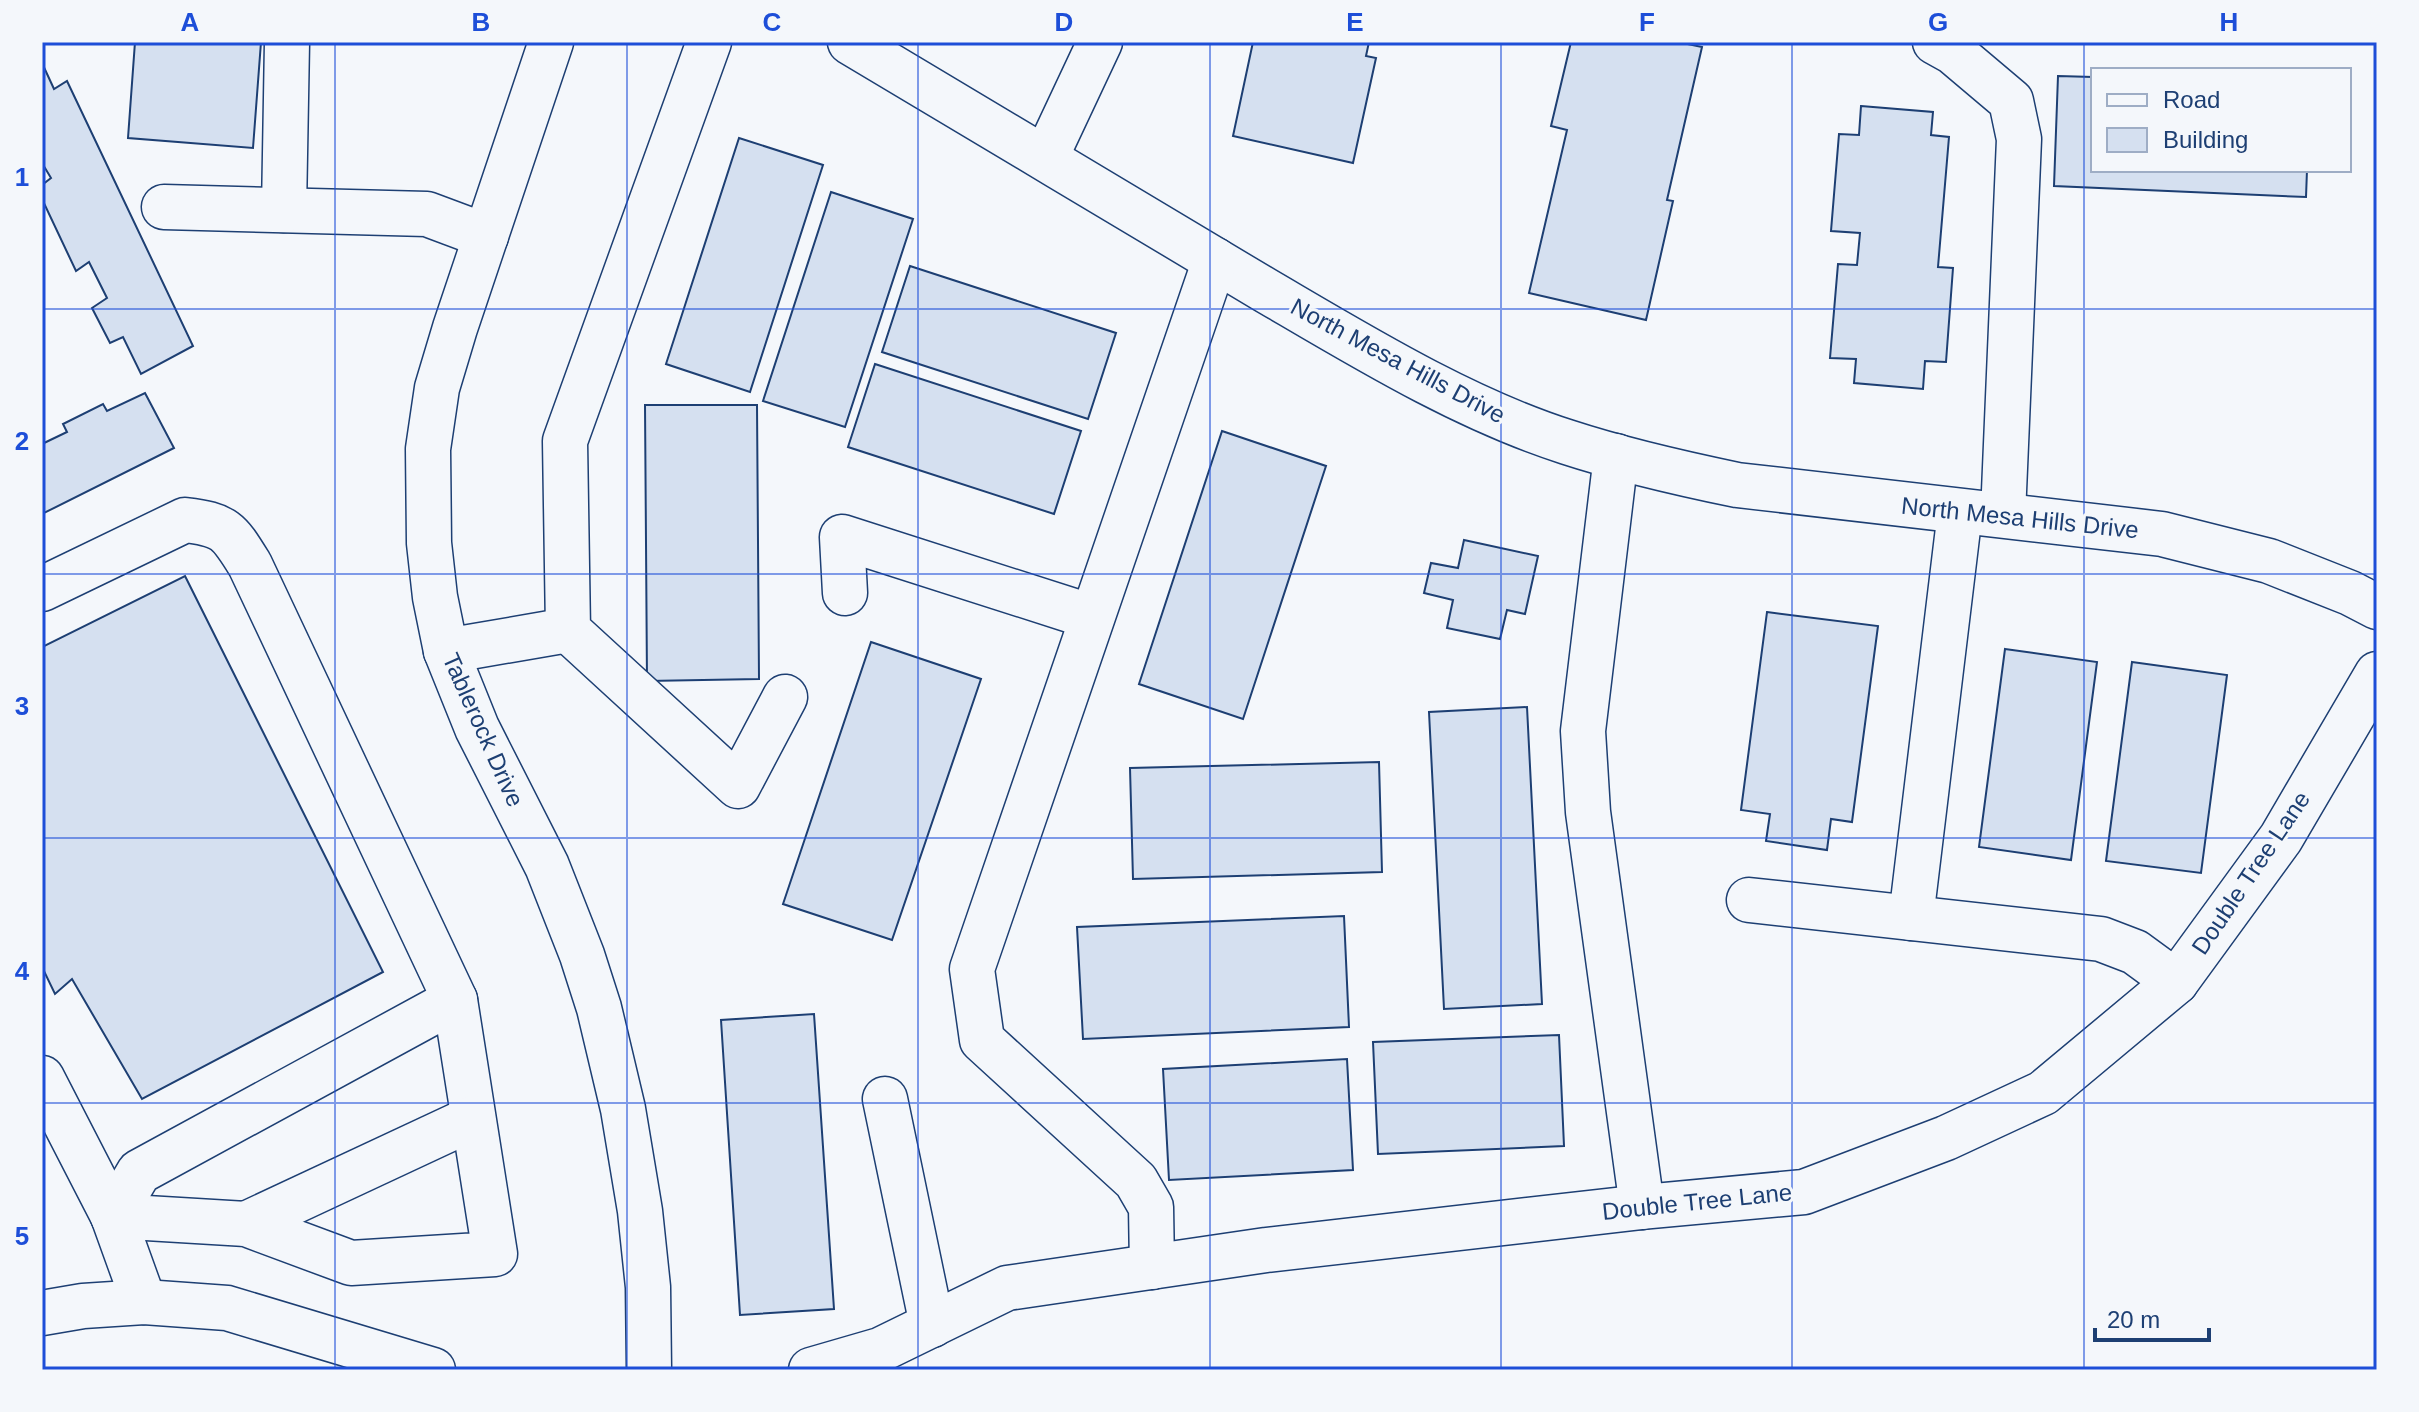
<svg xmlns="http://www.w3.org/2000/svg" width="2419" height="1412" font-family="Helvetica,sans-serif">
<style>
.building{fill:#d5e0f0;stroke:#1d3f73;stroke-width:2}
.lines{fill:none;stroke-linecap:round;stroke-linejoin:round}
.minor-casing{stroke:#1d3f73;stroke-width:47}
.minor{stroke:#f4f7fb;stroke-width:44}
.grid{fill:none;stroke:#1d4ed8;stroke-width:2;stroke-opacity:0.55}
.labels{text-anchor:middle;stroke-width:6;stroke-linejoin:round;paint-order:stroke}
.street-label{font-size:24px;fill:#1d3f73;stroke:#f4f7fb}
.neatline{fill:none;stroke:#1d4ed8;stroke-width:3}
.grid-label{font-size:26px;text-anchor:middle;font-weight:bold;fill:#1d4ed8}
</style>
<rect width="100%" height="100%" fill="#f4f7fb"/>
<g class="building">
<path d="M135,42h126l-8,106 -125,-10z"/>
<path d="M1253,42h116l-3,14 10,2 -23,105 -120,-27z"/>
<path d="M1571,42h107l24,5 -35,153 6,1 -27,119 -117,-27 38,-163 -16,-4z"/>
<path d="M42,63l12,26 13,-8 126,265 -52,28 -18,-37 -13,6 -18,-35 15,-10 -18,-36 -13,9 -34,-72v-14l9,-7 -9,-15z"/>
<path d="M2058,76l35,1v93h214l-1,27 -252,-11z"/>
<path d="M1861,106l72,6 -2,23 18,2 -11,130 15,1 -7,94 -21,-1 -2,28 -69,-6 2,-24 -26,-1 8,-94 19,1 3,-32 -29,-2 8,-97 20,1z"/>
<path d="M739,138l84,27 -73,227 -84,-28z"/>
<path d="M831,192l82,27 -68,208 -82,-26z"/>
<path d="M910,266l206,67 -28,86 -206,-67z"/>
<path d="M875,364l206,67 -27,83 -206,-67z"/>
<path d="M145,393l29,55 -132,66v-70l25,-12 -4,-8 40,-20 4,7z"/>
<path d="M645,405h112l2,274 -112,2z"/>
<path d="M1222,431l104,35 -83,253 -104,-35z"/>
<path d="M1464,540l74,16 -13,58 -18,-4 -7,29 -53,-11 6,-28 -29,-7 7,-30 27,5z"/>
<path d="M185,576l198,396 -241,127 -70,-120 -17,15 -13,-27v-320z"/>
<path d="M1767,612l111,14 -26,196 -21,-3 -4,31 -61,-9 4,-27 -29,-4z"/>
<path d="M871,642l110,37 -89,261 -109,-36z"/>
<path d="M2005,649l92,13 -26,198 -92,-13z"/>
<path d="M2132,662l95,13 -26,198 -95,-12z"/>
<path d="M1527,707l15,297 -98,5 -15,-297z"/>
<path d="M1379,762l3,110 -249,7 -3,-111z"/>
<path d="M1344,916l5,111 -266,12 -6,-112z"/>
<path d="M814,1014l20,295 -94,6 -19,-295z"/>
<path d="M1559,1035l5,111 -186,8 -5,-112z"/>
<path d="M1347,1059l6,111 -184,10 -6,-111z"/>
</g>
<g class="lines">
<defs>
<g id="minor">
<path d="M551,42l-96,286 -18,60 -9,61 1,94 6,54 11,54 31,77 70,138 35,89 17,53 24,101 17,102 8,76 1,83"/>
<path d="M709,42l-144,399 3,189 170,156 47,-89"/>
<path d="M850,42c139,82 276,166 415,248 94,55 198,119 302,152 55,18 112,31 170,43l425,49 107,27 81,32 27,14"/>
<path d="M1935,42l18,10 58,49 8,38 -16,376"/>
<path d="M1046,157l54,-115"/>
<path d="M164,207l263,7 59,22"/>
<path d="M284,210l3,-168"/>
<path d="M1616,456l-33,275 5,81 54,395"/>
<path d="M42,589l143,-69c41,5 44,11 65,45l205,435 -316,172 -26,44"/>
<path d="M845,593l-3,-56 250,80"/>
<path d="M446,651l122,-21"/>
<path d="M1749,900l352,39 34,13 41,30"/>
<path d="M1911,918l49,-406"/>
<path d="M42,1078l71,138 31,86"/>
<path d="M885,1099l47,226"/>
<path d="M113,1216l133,8 105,39 144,-9 -40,-254"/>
<path d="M246,1224l227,-106"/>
<path d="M1152,1267l-1,-60 -15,-26 -154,-141 -10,-71 243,-709"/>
<path d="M42,1313l41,-7 61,-4 83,6 206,62"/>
<path d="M811,1370l69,-20 127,-62 259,-38 376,-43 162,-15 142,-54 97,-45 133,-111 105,-144 96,-164"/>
</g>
</defs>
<use href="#minor" class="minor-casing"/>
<use href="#minor" class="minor"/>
</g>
<path class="grid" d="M335,42v1328M627,42v1328M918,42v1328M1210,42v1328M1501,42v1328M1792,42v1328M2084,42v1328M42,309h2335M42,574h2335M42,838h2335M42,1103h2335"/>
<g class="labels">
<g class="street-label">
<text transform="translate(1398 361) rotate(28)" y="8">North Mesa Hills Drive</text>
<text transform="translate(2020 518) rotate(6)" y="8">North Mesa Hills Drive</text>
<text transform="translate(483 730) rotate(66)" y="8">Tablerock Drive</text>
<text transform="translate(2251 873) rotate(-56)" y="8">Double Tree Lane</text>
<text transform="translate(1697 1202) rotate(-6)" y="8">Double Tree Lane</text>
</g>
</g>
<rect width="2419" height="1412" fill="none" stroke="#f4f7fb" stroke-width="88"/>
<rect x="2091" y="68" width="260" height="104" fill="#f4f7fb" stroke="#9eadc5" stroke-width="2"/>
<rect x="2107" y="94" width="40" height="12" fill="#f4f7fb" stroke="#9eadc5" stroke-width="2"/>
<text x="2163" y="108" font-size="24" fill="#1d3f73">Road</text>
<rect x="2107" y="128" width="40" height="24" fill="#d5e0f0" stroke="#9eadc5" stroke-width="2"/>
<text x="2163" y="148" font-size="24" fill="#1d3f73">Building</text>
<path d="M2095 1328v12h114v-12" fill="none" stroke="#1d3f73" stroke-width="4"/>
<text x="2107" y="1328" font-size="24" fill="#1d3f73" stroke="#f4f7fb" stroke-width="6" paint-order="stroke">20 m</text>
<rect x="44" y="44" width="2331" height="1324" class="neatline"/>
<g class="grid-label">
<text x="190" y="31">A</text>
<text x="481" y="31">B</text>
<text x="772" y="31">C</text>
<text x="1064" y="31">D</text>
<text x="1355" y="31">E</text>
<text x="1647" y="31">F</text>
<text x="1938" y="31">G</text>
<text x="2229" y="31">H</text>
<text x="22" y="186">1</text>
<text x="22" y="450">2</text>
<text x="22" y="715">3</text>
<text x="22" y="980">4</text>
<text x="22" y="1245">5</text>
</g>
</svg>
